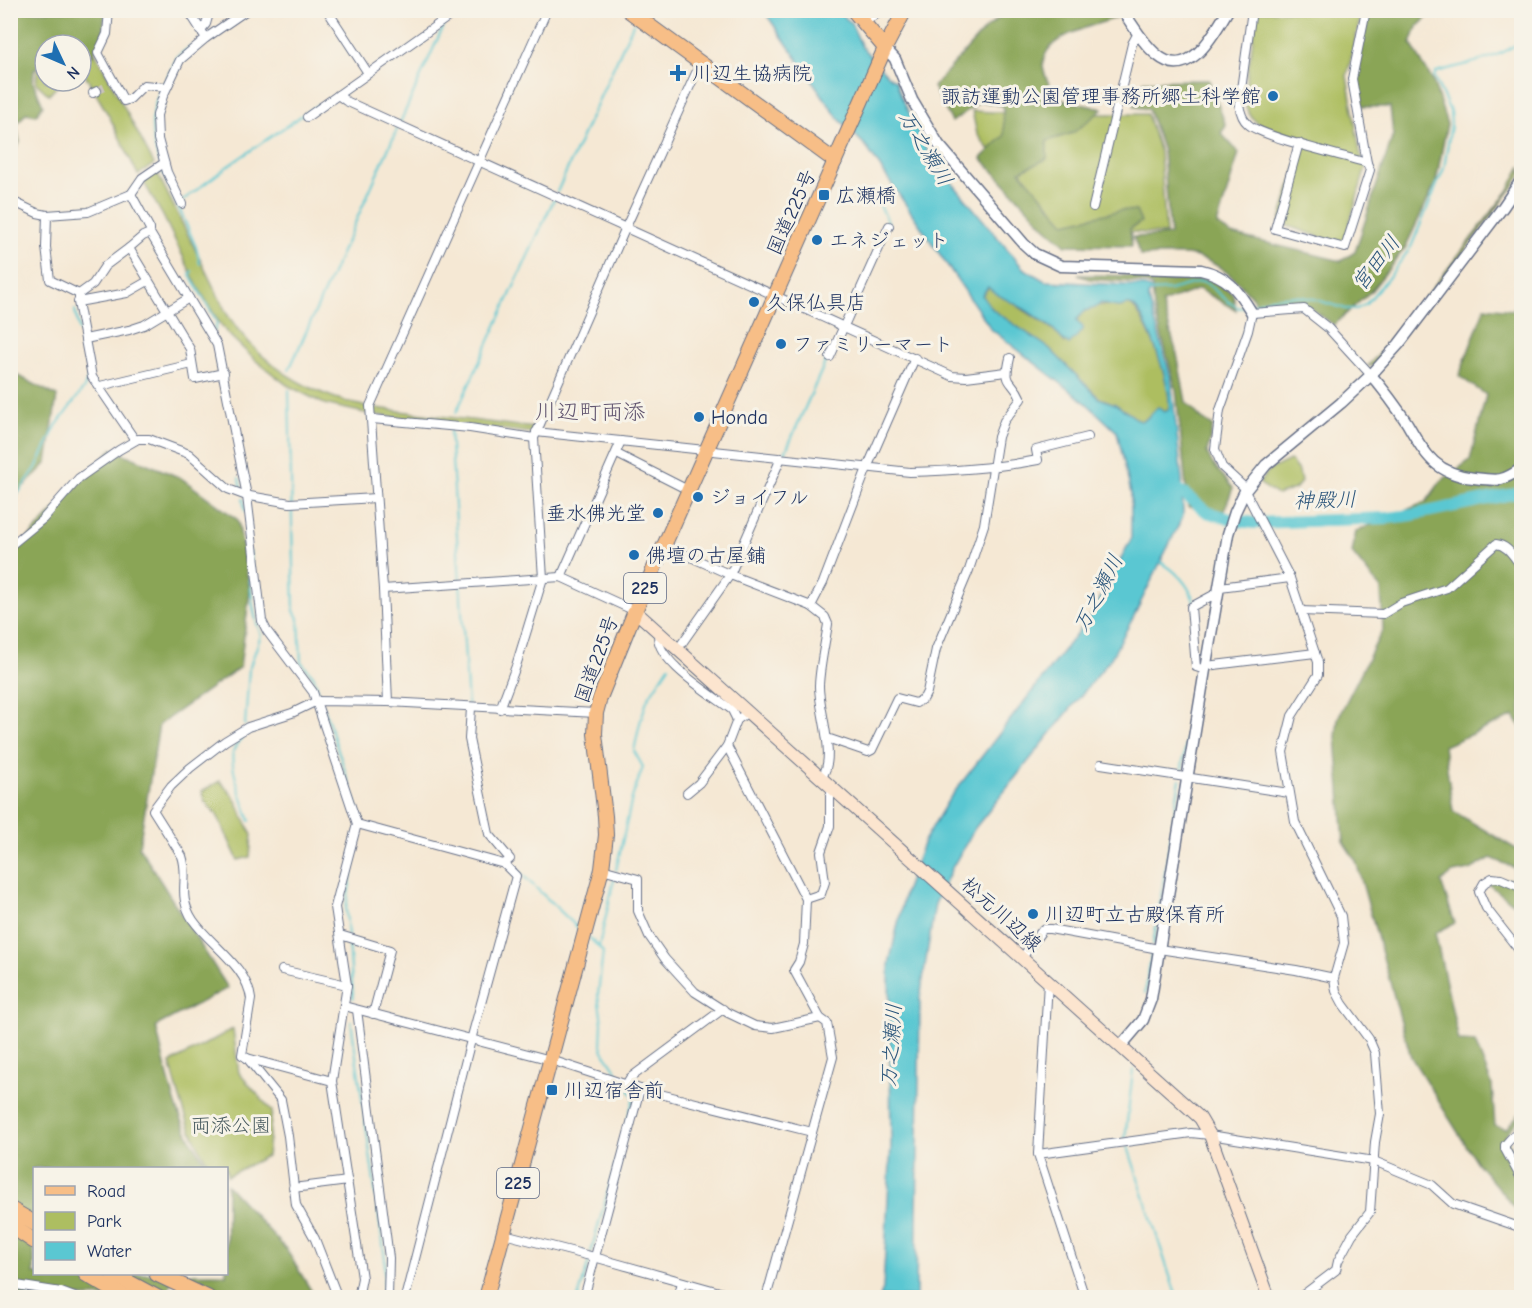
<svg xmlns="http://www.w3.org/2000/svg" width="1532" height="1308" font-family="'Comic Neue','Klee One',sans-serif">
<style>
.green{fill:#adbe61;stroke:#647660;stroke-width:1.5}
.forest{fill:#8aa557;stroke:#526a5a;stroke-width:1.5}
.water{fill:#5ac7d2;stroke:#3a7b98;stroke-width:1.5;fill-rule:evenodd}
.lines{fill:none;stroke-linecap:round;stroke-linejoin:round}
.stream{stroke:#5ac7d2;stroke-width:2}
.river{stroke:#5ac7d2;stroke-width:12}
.minor-tunnel{stroke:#c9c3bc;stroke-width:8;stroke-dasharray:8 4;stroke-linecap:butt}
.minor-casing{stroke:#677087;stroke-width:10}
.tertiary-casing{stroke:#677087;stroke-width:13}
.secondary-casing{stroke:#677087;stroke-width:14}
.primary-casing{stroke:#677087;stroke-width:16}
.trunk-casing{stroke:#677087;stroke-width:16}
.motorway-casing{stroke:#677087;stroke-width:17}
.minor{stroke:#fff;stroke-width:8}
.tertiary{stroke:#fff;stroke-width:10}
.secondary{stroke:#fce5cf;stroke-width:12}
.primary{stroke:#f7be87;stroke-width:14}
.trunk{stroke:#f7be87;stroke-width:14}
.motorway{stroke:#f7be87;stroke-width:15}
.poi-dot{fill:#1f6fb2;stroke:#f7f3e8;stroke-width:2}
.labels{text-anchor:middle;stroke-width:6;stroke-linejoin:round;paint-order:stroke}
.shield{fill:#f7f3e8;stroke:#5d6a87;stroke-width:1.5}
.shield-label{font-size:18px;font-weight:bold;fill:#1b2f5e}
.poi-label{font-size:20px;fill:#1b2f5e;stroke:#f7f3e8;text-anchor:start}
.street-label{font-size:20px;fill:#1b2f5e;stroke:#f7f3e8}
.park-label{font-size:20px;fill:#475a5f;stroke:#f7f3e8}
.water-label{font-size:21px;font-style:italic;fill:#2b557b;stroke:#f7f3e8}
.quarter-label{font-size:22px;fill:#625670;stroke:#f7f3e8}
</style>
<rect width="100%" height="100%" fill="#f7f3e8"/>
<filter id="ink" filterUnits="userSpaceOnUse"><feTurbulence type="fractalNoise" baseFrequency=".0167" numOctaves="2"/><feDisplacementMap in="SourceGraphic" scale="12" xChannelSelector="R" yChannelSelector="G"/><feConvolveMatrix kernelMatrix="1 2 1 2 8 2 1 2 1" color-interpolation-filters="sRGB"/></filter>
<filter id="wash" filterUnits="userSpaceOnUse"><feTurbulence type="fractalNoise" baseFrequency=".008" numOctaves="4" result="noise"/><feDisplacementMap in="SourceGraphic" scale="24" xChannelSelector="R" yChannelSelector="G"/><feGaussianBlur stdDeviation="1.35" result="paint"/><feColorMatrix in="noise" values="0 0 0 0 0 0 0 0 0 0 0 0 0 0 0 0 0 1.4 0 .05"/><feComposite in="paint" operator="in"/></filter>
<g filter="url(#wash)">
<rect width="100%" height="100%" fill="#f5e8d4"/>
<g class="green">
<path d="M1257,11h105l-15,65 13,76 6,15 -22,75 -15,-2 -50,-17 26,-84c-27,-8 -57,-8 -61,-41z"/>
<path d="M81,50l10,7 4,-5 59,112 -16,11 -29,-59 -28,-48z"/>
<path d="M45,65v16h17l-13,14 -13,-12 1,-12z"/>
<path d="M972,111l62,3h113l13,38 6,82 -110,-6 -45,-49 -34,-45z"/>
<path d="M1521,166v7l-8,14 -106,140 -33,39h-6l36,-41 104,-134z"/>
<path d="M156,170l71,144c34,52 81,80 141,93l166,21 -1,5 -164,-19 -45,-10 -37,-19 -32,-25 -28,-27 -9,-12 -19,-32 -36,-73 -20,-35z"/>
<path d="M989,287l65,43 11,13 18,-16 -7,-5c14,-28 33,-11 53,-18 17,8 47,91 39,106l-4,2 -6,-5 -13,13 -5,1 -25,-17 -16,-6 -50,-50 -56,-38 -11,-15z"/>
<path d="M1290,460l9,12 2,10 -6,7 -18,6 -18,-12 10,-13z"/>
<path d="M220,781l14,16 18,38 -2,22 -12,3 -21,-45 -13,-14 -2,-10z"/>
<path d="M233,1029l6,44 33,38 -5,45 -40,20 -1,-8c-3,0 -6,1 -9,0 -22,-6 -41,-84 -47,-105z"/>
</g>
<g class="forest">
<path d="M11,11h94l-2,27 -12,18 -10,-6v-5h-7l-3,-2 -6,2h-20v16l-11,9 -1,12 10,23 -7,10 -10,-2 -10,12 4,17 -9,14z"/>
<path d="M1008,11h104l4,7c-20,7 -72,17 -73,46 0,12 9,25 15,35l45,10 -30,24 -26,8v18l-27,12 45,52 57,-13 14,1 5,11 -11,7 2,17 -66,-1 -20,-17 -65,-70 23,-22 -1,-30 -22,-5 -29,21 -19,-35 51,-57z"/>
<path d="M1370,11h64l-17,16 -6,17 22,37 14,43 -11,58 -31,66 -34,43 -37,34 -30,-22 -25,-1 -21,3c-15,-20 -36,-41 -61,-48 -14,-5 -40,-1 -56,-1l-8,-19 37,-2 -7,-84 -15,-42 -14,-2 9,-26 66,-1 17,46 -5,7 18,20 -22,72 14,9 110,27 14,-9 38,-117 -3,-28h-28l-7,-32z"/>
<path d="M1078,275l71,1 20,5 23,-3 23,2 18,14 3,16 -37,-21 -37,14 15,51 9,48 16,17 11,7 -6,26 5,11 21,25 -9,23 -36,-4 -12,-117 -22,-82 -2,-21 -5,-4 -58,-4z"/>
<path d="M1521,298v430l-7,-12 -70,30 9,65 68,41v57l-32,-24 5,-5 19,-1 2,-11 -24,-10 -21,12 -17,3 -12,9 14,41 -20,10 24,108 16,1 17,43 3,41 11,3 15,-17v5l-16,19 16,29v50l-44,-52 -66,-106 -55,-196 -12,-18 -8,-106 2,-19 45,-89 -2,-40 -29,-36 4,-22 70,-29 15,-21 29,-21 16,-65 -27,-19 26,-69 28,3z"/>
<path d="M11,372l46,24 -10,67 -36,36z"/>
<path d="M112,449l69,29 57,42 12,71 -10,76 -81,58 -20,122 89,141 -72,38c11,47 21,106 55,142h-177v106h192l1,-89 59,64 29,48h-115l-28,-17 -6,17h-155l-1,-740z"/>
</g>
<path class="water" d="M764,11h74l13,12 11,24 26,29 8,5 5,15 29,60 93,112 22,13 99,5 6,3 1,3 -3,4 23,83 11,101 1,36 -50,102 -22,40 -136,170 -23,40 -17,36 -15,94 -4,299h-36l3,-8 8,-144 -2,-181 16,-72 19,-51 25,-42 145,-188 37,-72v-46l-14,-61 -31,-29 -95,-74 -126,-184 -27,-27zM988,287c9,10 25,15 36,22 10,6 19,13 28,19 6,5 9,13 17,16l14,-14v-3l-7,-6 8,-10 11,-3 6,-5c6,2 12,4 19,4 4,-1 8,-4 13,-1 14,8 42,90 35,104l-4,2 -6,-5 -13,13 -5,1 -25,-17 -16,-6 -50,-50 -56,-38 -11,-15z"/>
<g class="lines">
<g class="stream">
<path d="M893,10l1,2"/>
<path d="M164,84l14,-28 13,-10"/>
<path d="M159,162c-9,-27 -10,-47 2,-73"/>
<path d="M161,167l35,80 4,17"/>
<path d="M876,190l-2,3 14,29 -1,3"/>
<path d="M557,192l77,-170"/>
<path d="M182,201l46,-35 89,-61"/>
<path d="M192,271l-2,4 27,47 -2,9"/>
<path d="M1150,291l20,-1 29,-8h6l25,21 9,5 6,-2"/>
<path d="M1251,305l21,-7 23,-2 19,3 32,10h11l9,-5 23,-27 22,-30 33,-79 7,-43 -1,-14 -16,-34 2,-5c29,-8 62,-12 86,-32"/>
<path d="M75,310l4,21"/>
<path d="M289,370l154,-343"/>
<path d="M289,390l5,221 5,9 2,42 13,15 4,13"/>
<path d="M456,413l98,-214"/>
<path d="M450,429l18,276"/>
<path d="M784,455l44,-99"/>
<path d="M239,478l2,12"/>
<path d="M243,499l2,12"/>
<path d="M10,505l26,-37 20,-42 28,-38 5,-13"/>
<path d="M1160,562c14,7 30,23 34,40"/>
<path d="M1196,607v12"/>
<path d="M323,705l38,114"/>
<path d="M245,725l4,-56 12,-34c-11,-26 -11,-55 -11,-83"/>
<path d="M245,731c-3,7 -10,14 -12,21 -4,15 12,54 17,69"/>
<path d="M1181,774l17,-104"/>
<path d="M509,862l70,67"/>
<path d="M616,870l16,-72 11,-31 -9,-16 6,-28 7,-23 22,-34"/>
<path d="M348,936l-2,-28 12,-74"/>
<path d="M590,938l13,14 -5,43 4,28 -1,22 2,6 20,30"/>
<path d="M349,941l4,57"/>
<path d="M1153,945l27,-166"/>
<path d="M599,946l16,-70"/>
<path d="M1145,993l7,-42"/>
<path d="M351,1021l34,238 -2,39"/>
<path d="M1125,1139l8,-69"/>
<path d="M1127,1144l50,154"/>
<path d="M591,1252l43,-155 -6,-9"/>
<path d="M596,1262l12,3"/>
<path d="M578,1298l12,-40"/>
</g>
<path class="river" d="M1170,483l37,29 26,8 21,3 134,-5 24,-3 110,-23"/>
</g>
</g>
<g filter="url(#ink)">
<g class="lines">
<path class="minor-tunnel" d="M97,91l10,-5"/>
<defs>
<g id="minor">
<path d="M109,10l-2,24 -9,19 26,48 6,-2 14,-14 22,2"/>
<path d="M188,10l18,28"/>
<path d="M327,10l41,63"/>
<path d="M1252,10l-13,94c1,7 3,15 9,20 13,13 97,32 119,39l-15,-84 14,-69"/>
<path d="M862,22l13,-7 1,-5"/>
<path d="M200,31l6,-7 4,-14"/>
<path d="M93,93l4,-2"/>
<path d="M338,95l8,6 606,275 14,1 40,-5"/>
<path d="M307,117l151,-107"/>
<path d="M1299,143l-24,86 70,19 25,-78 -3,-7"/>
<path d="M131,194l19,35v4l67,112 30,151 15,125 5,10 46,61 44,132 -22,83 12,78 -15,96"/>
<path d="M10,200l27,13 10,2 41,-3 43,-18 11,-16 22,-15"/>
<path d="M182,204l-15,-32 -9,-33 -1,-24 6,-19 17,-36 26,-22 41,-28"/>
<path d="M1093,207l39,-163 6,-11"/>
<path d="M47,215l-1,32 4,33 29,14"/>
<path d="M150,233l-7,3 -14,12 61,101 5,30 29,-6"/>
<path d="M79,299v-5l14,-10 12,-18 24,-18"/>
<path d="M85,339l44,-9 15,-5 45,-27"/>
<path d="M830,357l59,-131"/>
<path d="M100,386l92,-22"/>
<path d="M372,419l98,9 64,10"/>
<path d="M536,432l374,40c43,-1 85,-4 128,-12l-2,-10 52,-13"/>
<path d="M135,440l-43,-63 -14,-75 49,-9 21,-12"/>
<path d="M617,454l71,36"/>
<path d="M1246,489l-24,-22 -7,-18 5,-39 28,-79 4,-18 52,-4 24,19 43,47"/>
<path d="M1245,491l45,87 28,84v13l-26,41 -9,36 12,70 46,94 3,27 -10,35 2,13 7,13 26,35 6,14 5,61 -5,28 -5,70 -18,23 -14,26 -2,9 -37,28"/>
<path d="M664,545l69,31 78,30 14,11 3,7c-3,20 -8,41 -9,61 -1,23 19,74 2,93"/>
<path d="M10,546l33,-27 36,-41 40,-28 19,-11h11l40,15 39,35 16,6 46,8 86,-5"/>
<path d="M561,577l60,-136"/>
<path d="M1220,587l70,-9"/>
<path d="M383,589l178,-12 74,34"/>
<path d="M811,606l12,-23 44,-115 48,-110"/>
<path d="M1301,611l82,3 18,-11 46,-15 49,-44c12,1 18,14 26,23"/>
<path d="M659,632c-9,26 55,64 73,78l5,10"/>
<path d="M678,649l52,-74 51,-117"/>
<path d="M1206,666l109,-13"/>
<path d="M1205,670l-9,-3 -5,-60 28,-15"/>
<path d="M388,702l-5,-113 -13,-183 177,-396"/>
<path d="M471,708l-2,31 20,95 21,25 -6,5"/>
<path d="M500,709l16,-43 27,-88 -9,-140 92,-211 74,-163"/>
<path d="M748,712l-11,8 -10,26 79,153 -2,45 -5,18 -5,8 26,48 7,5 6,34 -67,241"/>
<path d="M827,738l41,14 4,-2 25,-52 19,5 8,-5 3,-6 9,-43 33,-79 15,-45 14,-88 6,-16 17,-22c-9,-22 -18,-11 -11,-41"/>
<path d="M1101,764l188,29"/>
<path d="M687,793l12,-10 28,-37"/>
<path d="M357,824l147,40 12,12 -45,164 -66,258"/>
<path d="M602,869l36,10v32l11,25 16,23 30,33 33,21 27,13 18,2 47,-10"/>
<path d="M1522,888l-21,-9 -9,-1 -8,5 -5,9 7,16 36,46"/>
<path d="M806,899l15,-5 4,-12 -4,-30 9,-26v-30l3,-8"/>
<path d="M340,935l50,15 -17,64"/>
<path d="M1022,958l21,-29h7l109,20 137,21 38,8"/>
<path d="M282,970l65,15"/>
<path d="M1048,982l-10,172 47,144"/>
<path d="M344,1006l207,54 89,29 172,43"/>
<path d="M357,1010l32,248 -1,40"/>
<path d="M247,1058l85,23 30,197 -4,20"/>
<path d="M627,1083l3,-5 93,-69"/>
<path d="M1522,1126l-17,19v4l17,31"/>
<path d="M1038,1154l153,-21 19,2 164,26 58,24 21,19 69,24"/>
<path d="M293,1188l55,-7"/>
<path d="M504,1234l90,23 147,41"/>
<path d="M10,1284l51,8 16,6"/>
<path d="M338,1298l-23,-59 -19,-34 -8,-69 -7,-36 -34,-42 -5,-3 9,-56c-4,-33 -40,-53 -58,-79 -17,-26 -3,-41 -11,-64l-29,-46 18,-24 19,-18 35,-27 23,-14 44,-14 25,-12 71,1 208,11"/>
<path d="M584,1298l56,-209"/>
<path d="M678,1298l4,-16"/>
</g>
<g id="tertiary">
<path d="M1122,10c11,15 21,34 35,45 32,27 57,-21 71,-45"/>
<path d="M885,48l10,11 17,41 27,45 85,99 11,10 26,12 140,4c27,6 37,20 51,43"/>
<path d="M1371,375c13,15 25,31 36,48 18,31 28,51 67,55 24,3 28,4 48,-10"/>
<path d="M1121,1046l22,-26 8,-21 54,-329 23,-136 7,-22 10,-21 21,-26 75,-62 30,-28 28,-31 104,-137 19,-28"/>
</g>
<path id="secondary" d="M635,611l565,507 10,17 59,163"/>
<g id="primary">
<path d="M628,10l207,151"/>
<path d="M885,48l20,-38"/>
</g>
<path id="trunk" d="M486,1298l116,-429 4,-34 -1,-19 -10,-82 1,-21 4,-15 35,-87 250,-563 -32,-38"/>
<g id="motorway">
<path d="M10,1209l24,14"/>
<path d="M10,1225l24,16"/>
<path d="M86,1274l41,24"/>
<path d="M113,1274l45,24"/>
<path d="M157,1274l51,24"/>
</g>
</defs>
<use href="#minor" class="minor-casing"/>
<use href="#tertiary" class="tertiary-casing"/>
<use href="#secondary" class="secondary-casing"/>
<use href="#primary" class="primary-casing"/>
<use href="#trunk" class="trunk-casing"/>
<use href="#motorway" class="motorway-casing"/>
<use href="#minor" class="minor"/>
<use href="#tertiary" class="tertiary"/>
<use href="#secondary" class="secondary"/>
<use href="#primary" class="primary"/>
<use href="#trunk" class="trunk"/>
<use href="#motorway" class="motorway"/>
</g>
</g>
<g class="poi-dot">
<path d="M675 64h6v6h6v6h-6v6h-6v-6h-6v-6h6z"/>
<circle cx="1273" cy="96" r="6"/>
<rect x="818" y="189" width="12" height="12" rx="3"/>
<circle cx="817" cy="240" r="6"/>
<circle cx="754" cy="302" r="6"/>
<circle cx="781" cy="344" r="6"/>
<circle cx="699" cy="417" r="6"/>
<circle cx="698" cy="497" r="6"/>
<circle cx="658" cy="513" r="6"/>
<circle cx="634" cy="555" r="6"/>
<circle cx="1033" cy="914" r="6"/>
<rect x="546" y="1084" width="12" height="12" rx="3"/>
</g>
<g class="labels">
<g class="shield">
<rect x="624" y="573" width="42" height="30" rx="4.5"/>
<rect x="497" y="1168" width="42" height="30" rx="4.5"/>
</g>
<g class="shield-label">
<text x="645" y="594">225</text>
<text x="518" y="1189">225</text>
</g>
<g class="poi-label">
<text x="692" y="80">川辺生協病院</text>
<text x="1261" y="103" text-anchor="end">諏訪運動公園管理事務所郷土科学館</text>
<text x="836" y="202">広瀬橋</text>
<text x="829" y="247">エネジェット</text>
<text x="766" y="309">久保仏具店</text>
<text x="793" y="351">ファミリーマート</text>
<text x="711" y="424">Honda</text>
<text x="710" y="504">ジョイフル</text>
<text x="646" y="520" text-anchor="end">垂水佛光堂</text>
<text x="646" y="562">佛壇の古屋鋪</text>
<text x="1045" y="921">川辺町立古殿保育所</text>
<text x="564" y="1097">川辺宿舎前</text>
</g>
<g class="street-label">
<text transform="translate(791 212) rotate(-66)" y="7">国道225号</text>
<text transform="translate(596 659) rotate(-70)" y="7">国道225号</text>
<text transform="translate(1002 914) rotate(42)" y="7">松元川辺線</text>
</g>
<g class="park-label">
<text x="231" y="1132">両添公園</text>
</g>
<g class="water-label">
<text transform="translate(926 148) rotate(59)" y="7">万之瀬川</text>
<text transform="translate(1376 263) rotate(-52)" y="7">宮田川</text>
<text transform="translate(1325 500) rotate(-2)" y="7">神殿川</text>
<text transform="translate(1098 593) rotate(-63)" y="7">万之瀬川</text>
<text transform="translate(891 1045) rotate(-86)" y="7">万之瀬川</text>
</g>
<g class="quarter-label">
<text x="590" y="419">川辺町両添</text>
</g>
</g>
<rect width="1532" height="1308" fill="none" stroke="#f7f3e8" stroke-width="36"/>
<rect x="33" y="1167" width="195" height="108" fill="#f7f3e8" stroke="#9fa5b1" stroke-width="1.5"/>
<rect x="45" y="1186" width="30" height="9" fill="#f7be87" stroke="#9fa5b1" stroke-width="1.5"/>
<text x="87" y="1197" font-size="18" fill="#1b2f5e">Road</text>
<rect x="45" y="1212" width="30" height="18" fill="#adbe61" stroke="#9fa5b1" stroke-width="1.5"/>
<text x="87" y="1227" font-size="18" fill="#1b2f5e">Park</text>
<rect x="45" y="1242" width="30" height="18" fill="#5ac7d2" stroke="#9fa5b1" stroke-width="1.5"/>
<text x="87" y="1257" font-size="18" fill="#1b2f5e">Water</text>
<g transform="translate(63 63) rotate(134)"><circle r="28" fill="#f7f3e8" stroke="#9fa5b1" stroke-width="1.5"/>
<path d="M0-4.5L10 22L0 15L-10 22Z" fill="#1f6fb2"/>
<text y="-9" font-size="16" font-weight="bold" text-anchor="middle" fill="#1b2f5e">N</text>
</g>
</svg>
